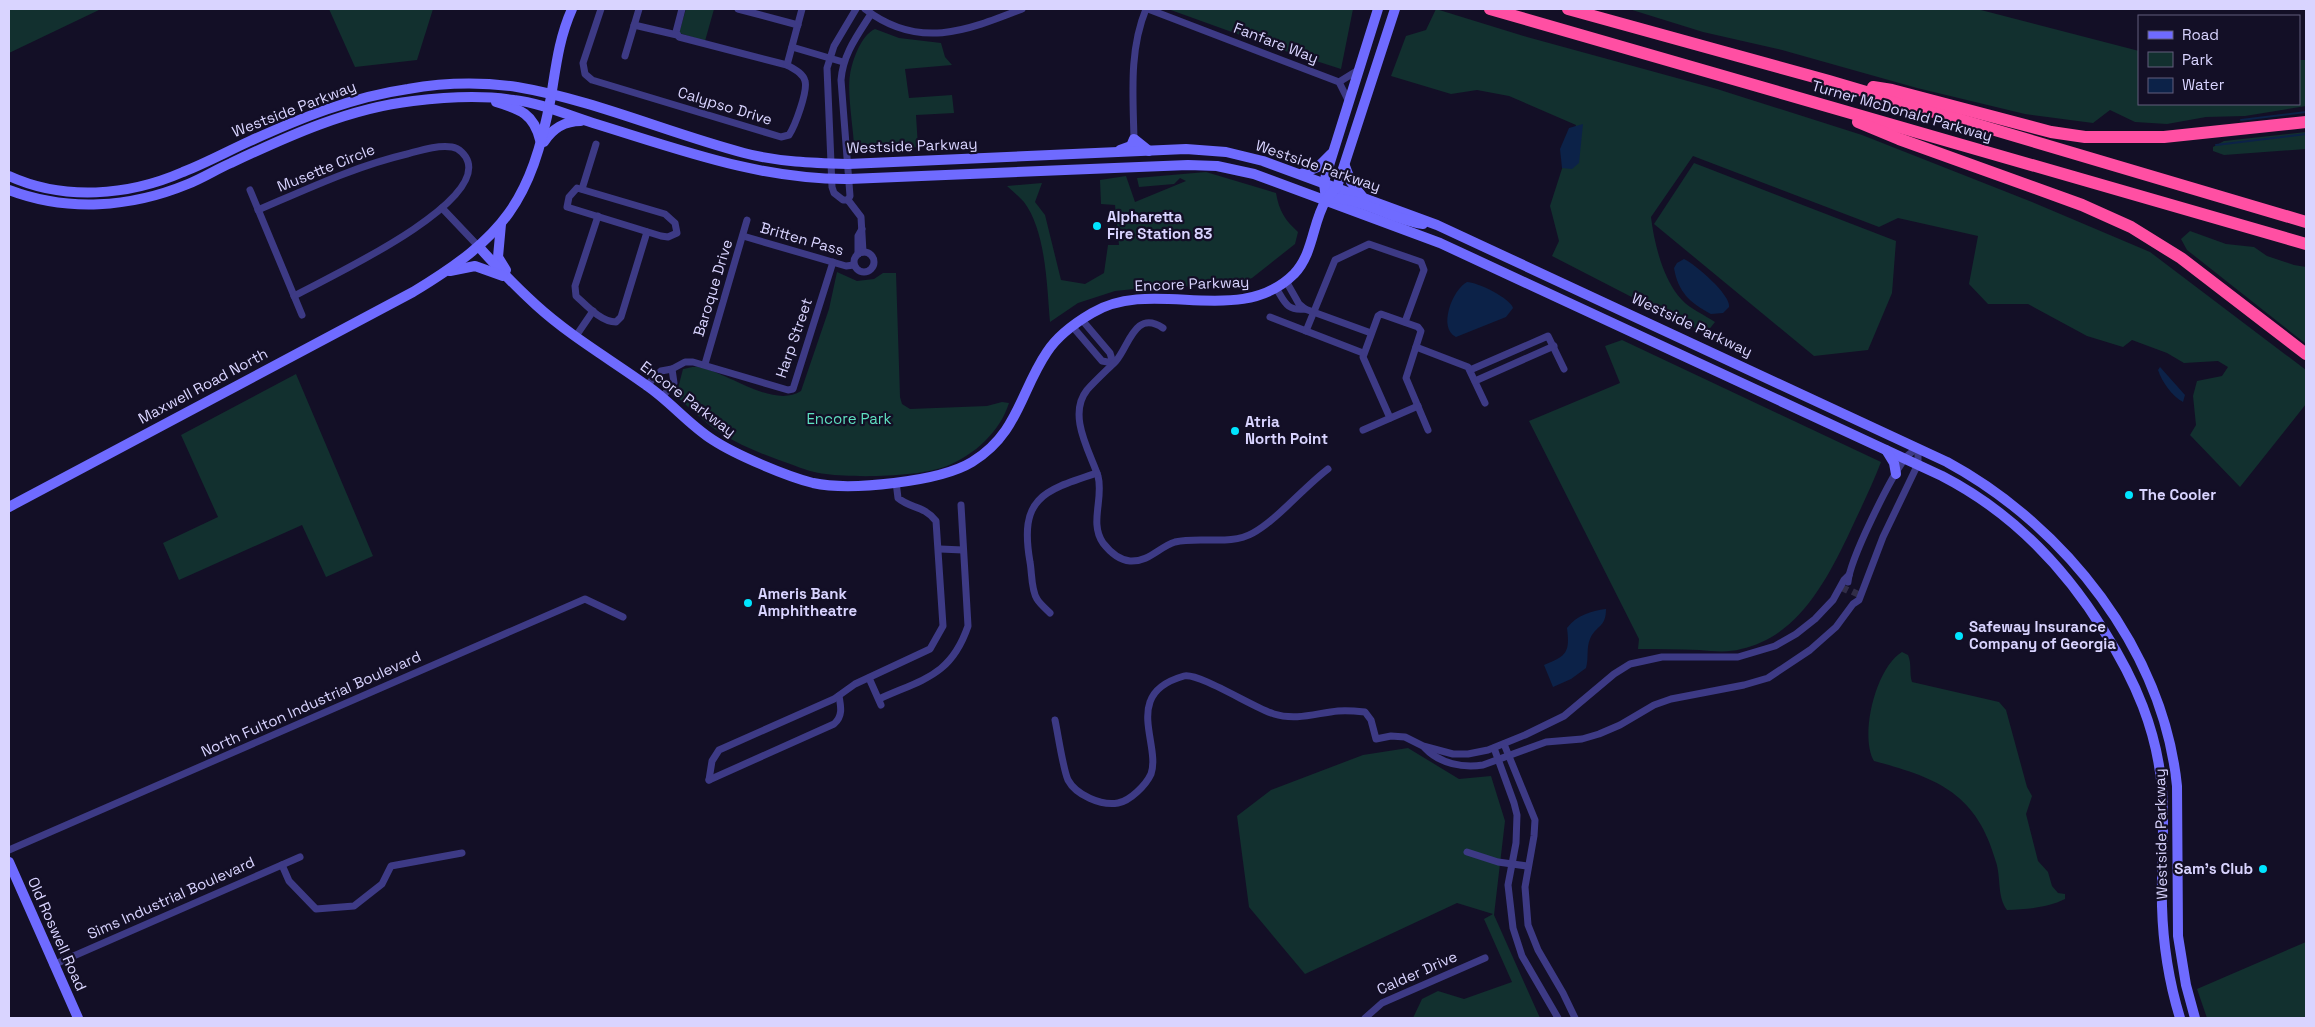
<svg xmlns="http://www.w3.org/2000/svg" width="2315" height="1027" font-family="'Space Grotesk',sans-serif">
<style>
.green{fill:#12302f}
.water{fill:#0c2248}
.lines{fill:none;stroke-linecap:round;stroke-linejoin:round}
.stream{stroke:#0c2248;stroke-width:2}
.street-tunnel{stroke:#312d47;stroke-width:7;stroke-dasharray:7 3.5;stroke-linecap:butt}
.street{stroke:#3d3a85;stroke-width:7}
.secondary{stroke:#6f6bff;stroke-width:10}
.highway{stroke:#ff4fa3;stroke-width:12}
.poi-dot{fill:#00e5ff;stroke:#130f26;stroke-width:2}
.labels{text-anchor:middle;stroke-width:4.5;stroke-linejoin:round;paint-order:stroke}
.street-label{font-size:15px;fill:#d9d4ff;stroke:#130f26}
.poi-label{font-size:15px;font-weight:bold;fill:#d9d4ff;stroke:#130f26;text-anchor:start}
.park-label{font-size:15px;fill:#5fe0c0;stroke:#130f26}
</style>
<rect width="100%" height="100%" fill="#130f26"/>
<g class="green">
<path d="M9,9h92l-92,44z"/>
<path d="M329,9h104l-16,51 -62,7z"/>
<path d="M686,9h28l-9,32 -26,-8z"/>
<path d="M1168,9h185l-12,60 -59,-19z"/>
<path d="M1436,9l91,28 190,52 145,46 170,67 118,50 156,118v34l-66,83 -50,-52 6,-10 -3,-29 4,-15 25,-5 6,-9 -10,-6 -34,2 -17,-10 -35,-13 -9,7 -36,-11 -59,-32h-40l-19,-20 9,-48 -80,-18 -19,9 -186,-71 -42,61c3,26 12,63 31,83 8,9 23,15 33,22l-8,10 -23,-8 -132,-68 7,-15 -9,-35 26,-81 -67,-29 -32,-6 -26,4 -60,-18 15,-40 20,-6z"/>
<path d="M1629,9h348l162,42v53h160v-44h7v46l-61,10 -39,1 -39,7 -32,-2 -25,-12 -17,13 -68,-9 -108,-26 -135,-38 -79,-18z"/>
<path d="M875,29l24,9 42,5 4,14 7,8 -47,4 4,29 43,-3 2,18 -38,2 2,32 -58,4 -6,-7c-1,-17 -7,-54 -4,-69 2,-14 11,-40 25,-46z"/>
<path d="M2306,132v17l-82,6 -11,-4v-4l11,-6z"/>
<path d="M1694,163l202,78 -4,52 -24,57 -54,6 -160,-132z"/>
<path d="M1206,172l70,21c3,18 9,27 22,39l-3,12 -43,34 -26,9 -63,-1 -48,5 -37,12 -28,19c-3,-35 -4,-91 -26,-120 -5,-5 -11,-11 -17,-16l35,-3 -7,19 10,13 16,65 24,4 19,-11 4,-28h11l-4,-40 -14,-1 -1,-24 26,-4 9,26 51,-21 -6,-3 -6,6 -35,3 -2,-9z"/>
<path d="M2190,231l36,13 28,3 13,9 27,9 12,2v77l-119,-94 -6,-11z"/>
<path d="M837,272l20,9 17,-2 9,-6h13l4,124 2,7 8,5 77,-3 15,-4 7,1c-9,29 -35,52 -62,63 -28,11 -91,12 -121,8 -11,-1 -23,-5 -33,-9 -29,-10 -61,-22 -85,-41 -11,-9 -21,-18 -32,-28l7,-27c4,0 10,-3 15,-2 30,5 75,42 103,24l28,-82z"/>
<path d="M1622,340l259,122c-10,26 -22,50 -34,76 -23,47 -51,99 -106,111 -14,4 -28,2 -42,1 -20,-1 -41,-1 -61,-1l1,-10 -110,-218 91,-38 -15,-37z"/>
<path d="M296,374l77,182 -47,21 -24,-52 -123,55 -16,-37 55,-26 -37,-82z"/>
<path d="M1902,652l6,3c4,9 1,18 4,27l87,20 7,8 21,77 5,9 -6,18 12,47 10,11 4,14 6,7 7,1v5c-18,9 -38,10 -58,11 -10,-13 -6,-33 -11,-48 -19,-69 -59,-84 -122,-101 -15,-25 2,-94 28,-109z"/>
<path d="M1408,748l51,31 32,-3 14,45 -11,94 46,103h-127l9,-19 16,-8 26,8 48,-17 -28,-63 9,-5 -36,-11 -152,71 -56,-67 -12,-91 34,-26 92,-35z"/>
<path d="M2306,942v76h-99l-10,-29z"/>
</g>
<g class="water">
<path d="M1583,124l-4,39 -7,6 -10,-1 -2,-19 9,-21z"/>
<path d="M1684,259c11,5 47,36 45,48l-6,6 -12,1c-21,-11 -33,-22 -37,-46l3,-5z"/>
<path d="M1467,282c10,0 43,16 46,26l-7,9 -50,20c-19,-9 -3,-48 11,-55z"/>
<path d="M2160,367l25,28 -2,7c-11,-6 -21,-20 -25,-32z"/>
<path d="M1606,609c0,19 -10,16 -16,30 -4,9 -1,19 -4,29l-15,11 -18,8 -9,-22c23,-9 26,-13 23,-37 10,-13 24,-17 39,-19z"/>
</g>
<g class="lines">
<g class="stream">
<path d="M2241,120l65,-8"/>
<path d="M2216,145l90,-11"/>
</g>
<g class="street-tunnel">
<path d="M1843,592l5,-10"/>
<path d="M1854,596l3,-6"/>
</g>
<g class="street">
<path d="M601,9l-18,54 2,11 7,6 189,57 8,-2c6,-9 19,-44 16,-54 -2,-8 -11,-12 -18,-16l-108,-28 -3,-5 6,-23"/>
<path d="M738,9l60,16"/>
<path d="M856,9l-22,37 -7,22 5,119 2,6 9,7h5l2,-4 -9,-116c2,-26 16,-44 30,-66"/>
<path d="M865,9c53,41 101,22 157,0"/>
<path d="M1148,9l191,73 10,20"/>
<path d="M634,25l43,10"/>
<path d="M792,47l51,15"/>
<path d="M625,56l14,-47"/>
<path d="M787,65l15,-56"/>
<path d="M1339,82l21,-13"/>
<path d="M1134,139c-1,-44 -5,-89 12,-130"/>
<path d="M577,188l88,26 10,9 2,10 -9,4 -7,-1 -94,-29 2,-10z"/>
<path d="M582,189l14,-45"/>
<path d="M250,190l52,125"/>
<path d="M848,200l13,17 2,35"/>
<path d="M442,208l37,39"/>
<path d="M258,210c49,-21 98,-44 149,-56 15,-4 30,-9 45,-7 7,1 14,8 16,15 13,45 -141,116 -174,134"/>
<path d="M598,216l-23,70 1,10c10,9 25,26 40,26l5,-5 26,-85"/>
<path d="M743,236l103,30 8,-1"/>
<circle cx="864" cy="262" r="10"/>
<path d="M858,254v-18l4,-7"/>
<path d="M1286,281l13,23 6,5 66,24"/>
<path d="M1276,288c9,14 10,23 29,21"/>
<path d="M1270,317l93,36"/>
<path d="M1072,326l30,35 11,2 -3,-10 -28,-33"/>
<path d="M1163,328c-28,-19 -34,18 -47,33 -10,10 -20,19 -29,29 -20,25 3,62 11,86 6,22 -9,47 5,67 7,9 16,17 27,18 19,1 29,-14 45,-19 25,-6 55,4 78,-9 25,-14 51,-46 75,-64"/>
<path d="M1306,331l29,-71 34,-16 52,18 3,8 -19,52"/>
<path d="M576,336l17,-25"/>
<path d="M1416,347l52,20 17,36"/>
<path d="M705,364l42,-144"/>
<path d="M672,369l13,-7h8l95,28 5,-1 40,-127"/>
<path d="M1470,370l78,-34 16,33"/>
<path d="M1475,381l79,-35"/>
<path d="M647,385l14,-14 11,-2 2,14 -12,14"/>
<path d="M1390,418l-27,-61 15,-41 3,-2 37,13 3,4 -15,47 22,52"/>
<path d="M1363,430l55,-24"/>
<path d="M940,549l23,1"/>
<path d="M1848,582c2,-23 41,-101 56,-122 3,-5 9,-9 14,-12"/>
<path d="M1050,613c-4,-4 -10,-9 -13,-14 -6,-9 -5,-27 -7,-37 -11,-64 12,-71 67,-89"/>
<path d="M869,678l12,27"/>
<path d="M879,699c44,-20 72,-23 89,-73l-7,-121"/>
<path d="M1055,720c3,14 8,49 13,60 8,15 33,26 50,23 12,-2 28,-18 33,-29 7,-20 -9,-50 -1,-72 5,-15 20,-22 34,-26 14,-4 72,33 90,38 22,7 43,-1 64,-3 9,-1 18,0 27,1l6,8 5,19 15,-3 14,1 18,9 30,8h15l20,-4 37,-15 39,-19 50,-42 16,-10 32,-7h76l37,-11 21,-12 19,-15 18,-19 11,-20 5,-5"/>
<path d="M1504,744l31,76 -1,16 -9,51 3,38 10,25 25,43 12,25"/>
<path d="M1425,748c15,16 38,20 58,17l63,-23 36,-3 17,-5 21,-9 34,-20 17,-6 73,-14 24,-7 42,-28 26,-23 17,-23 6,-4 24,-63 35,-73v-16"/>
<path d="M1494,748l20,55 3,12 -1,28 -8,42 5,43 9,28 36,62"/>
<path d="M709,780l3,-19 7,-11 115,-51 21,-15 75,-35 13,-23 -7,-105c-13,-16 -25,-12 -38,-23l-2,-16"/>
<path d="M709,780l125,-56c9,-8 7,-17 5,-28"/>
<path d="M9,850l576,-251 38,18"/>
<path d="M1467,852l31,10 29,4"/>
<path d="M282,865l7,16 27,28 38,-3 28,-22 9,-18 71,-13"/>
<path d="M53,965l247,-108"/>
<path d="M1365,1018l17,-15 103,-45"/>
</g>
<g class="secondary">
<path d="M496,102c24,7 38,12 44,38"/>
<path d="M544,142c8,-13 21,-21 37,-21"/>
<path d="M1120,150l11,-4 3,-7 15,12"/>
<path d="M1345,166l6,16 11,14"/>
<path d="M1301,174l17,-7 13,-13"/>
<path d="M9,176c55,25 119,20 174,-4 23,-9 45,-21 67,-31 51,-23 102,-44 158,-52 34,-6 74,-7 109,-2 77,13 151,46 227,66 34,9 69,10 104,11l338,-15 40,3 37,9 174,64 510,237c118,64 216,188 230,324l1,150 8,49 9,33"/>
<path d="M9,190c58,22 121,18 179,-6 15,-6 29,-15 43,-21 57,-27 119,-55 182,-62 33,-4 68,-6 101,-1 27,3 53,15 79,23 85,26 167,57 256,56l339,-14 29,1 37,8 186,69 502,233c70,36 121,89 162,155 31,49 53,99 58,158 3,39 -1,78 0,117 1,38 7,76 18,112"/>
<path d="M1329,199c25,-5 66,22 94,25"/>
<path d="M1326,200l-2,-17 2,-8 52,-166"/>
<path d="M501,224l-3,33 8,13"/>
<path d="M479,247c18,20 37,40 57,58 34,31 74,54 110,80 24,16 43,40 67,55 23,15 73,36 100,43 37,8 126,-1 159,-21 46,-28 48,-70 75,-110 11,-17 28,-29 45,-39 61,-37 147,16 202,-39 20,-21 18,-51 32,-74 3,-5 8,-9 11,-13l58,-178"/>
<path d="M450,271l25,-5 28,10"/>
<path d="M1886,450l8,13 2,11"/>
<path d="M9,507l404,-215c91,-55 118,-90 138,-195 5,-31 8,-59 21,-88"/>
<path d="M9,862l69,156"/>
</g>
<g class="highway">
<path d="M1490,9l816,235"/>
<path d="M1568,9l261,72 477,141"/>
<path d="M1873,87l19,3 159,42 34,5h79l142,-15"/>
<path d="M1858,122l41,17 183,66 49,22 50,31 125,96"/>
</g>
</g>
<g class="poi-dot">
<circle cx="1097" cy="226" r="5"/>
<circle cx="1235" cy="431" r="5"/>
<circle cx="2129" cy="495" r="5"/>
<circle cx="748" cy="603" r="5"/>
<circle cx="1959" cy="636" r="5"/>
<circle cx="2263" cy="869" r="5"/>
</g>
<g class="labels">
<g class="street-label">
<text transform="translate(1276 43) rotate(21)" y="5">Fanfare Way</text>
<text transform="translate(725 106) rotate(17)" y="5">Calypso Drive</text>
<text transform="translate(294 109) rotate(-21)" y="5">Westside Parkway</text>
<text transform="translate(1902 111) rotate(16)" y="5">Turner McDonald Parkway</text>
<text transform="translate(912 146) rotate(-2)" y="5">Westside Parkway</text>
<text transform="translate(1318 166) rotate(19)" y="5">Westside Parkway</text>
<text transform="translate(326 168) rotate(-22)" y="5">Musette Circle</text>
<text transform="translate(802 239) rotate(16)" y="5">Britten Pass</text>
<text transform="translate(1192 284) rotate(-2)" y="5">Encore Parkway</text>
<text transform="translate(713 288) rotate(-73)" y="5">Baroque Drive</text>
<text transform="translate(1692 325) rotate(25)" y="5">Westside Parkway</text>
<text transform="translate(794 338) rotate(-71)" y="5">Harp Street</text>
<text transform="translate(203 386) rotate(-28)" y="5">Maxwell Road North</text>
<text transform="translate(688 399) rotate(37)" y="5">Encore Parkway</text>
<text transform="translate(311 704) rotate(-24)" y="5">North Fulton Industrial Boulevard</text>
<text transform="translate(2161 834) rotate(-91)" y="5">Westside Parkway</text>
<text transform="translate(171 898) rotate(-24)" y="5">Sims Industrial Boulevard</text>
<text transform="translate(57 934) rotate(66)" y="5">Old Roswell Road</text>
<text transform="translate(1417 973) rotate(-24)" y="5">Calder Drive</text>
</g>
<g class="poi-label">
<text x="1107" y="222">Alpharetta<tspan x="1107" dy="17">Fire Station 83</tspan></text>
<text x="1245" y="427">Atria<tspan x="1245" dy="17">North Point</tspan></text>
<text x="2139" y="500">The Cooler</text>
<text x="758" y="599">Ameris Bank<tspan x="758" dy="17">Amphitheatre</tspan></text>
<text x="1969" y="632">Safeway Insurance<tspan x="1969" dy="17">Company of Georgia</tspan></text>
<text x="2253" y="874" text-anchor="end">Sam's Club</text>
</g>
<g class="park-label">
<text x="849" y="424">Encore Park</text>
</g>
</g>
<rect width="2315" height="1027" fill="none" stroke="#d9d4ff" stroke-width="20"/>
<rect x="2138" y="15" width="162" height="90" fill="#130f26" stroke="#625e7d"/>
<rect x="2148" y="31" width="25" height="8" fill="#6f6bff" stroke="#625e7d"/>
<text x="2182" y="40" font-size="15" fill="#d9d4ff">Road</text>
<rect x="2148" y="52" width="25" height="15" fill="#12302f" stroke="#625e7d"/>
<text x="2182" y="65" font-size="15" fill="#d9d4ff">Park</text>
<rect x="2148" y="78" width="25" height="15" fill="#0c2248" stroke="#625e7d"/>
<text x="2182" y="90" font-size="15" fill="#d9d4ff">Water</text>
</svg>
